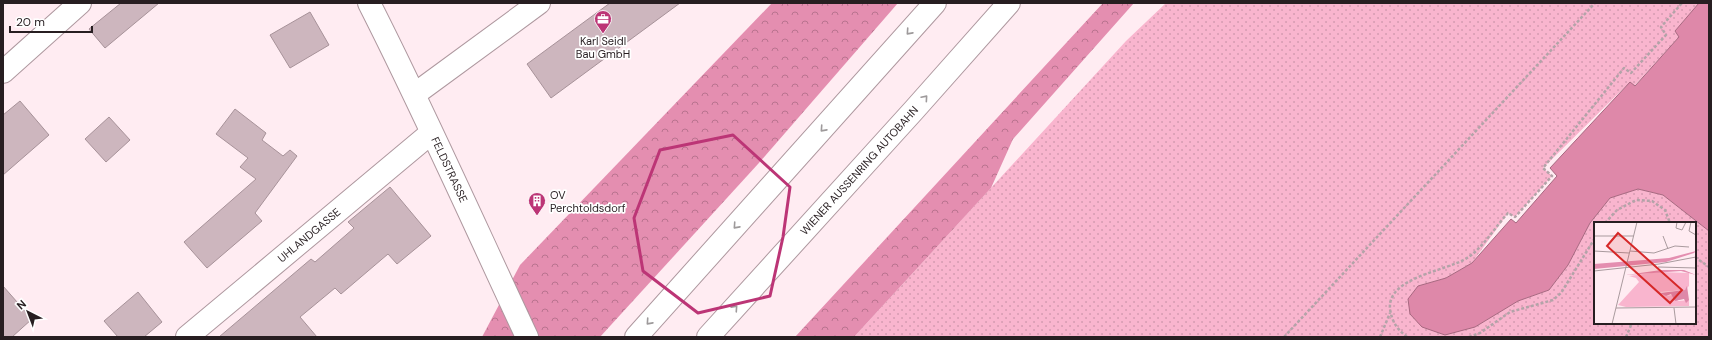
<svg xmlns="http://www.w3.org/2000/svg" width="1712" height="340" font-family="'DM Sans',sans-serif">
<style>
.grass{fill:url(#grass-dots);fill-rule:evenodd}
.forest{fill:url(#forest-crowns)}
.water{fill:#de88a9;stroke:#a76880}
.building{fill:#cdb6be;stroke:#a79299}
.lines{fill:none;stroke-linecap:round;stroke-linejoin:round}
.minor-casing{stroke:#ae989f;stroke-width:24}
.primary-casing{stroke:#ae989f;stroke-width:24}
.motorway-casing{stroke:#ae989f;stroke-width:24}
.path{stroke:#b3a3a8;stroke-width:2.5;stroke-dasharray:3 2;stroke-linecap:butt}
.minor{stroke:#fff;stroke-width:22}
.primary{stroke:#fff;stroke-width:22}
.motorway{stroke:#fff;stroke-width:22}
.oneway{stroke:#9e9a9b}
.marked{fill:none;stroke:#bc3576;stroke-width:3;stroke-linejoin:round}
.labels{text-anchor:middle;stroke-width:3.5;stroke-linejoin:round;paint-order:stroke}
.poi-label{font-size:11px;fill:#271e21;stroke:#fff}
.street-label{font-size:11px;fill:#271e21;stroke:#fff}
.inset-road{fill:none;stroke:#a99a9e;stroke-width:1}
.view{fill:#d62828;fill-opacity:0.15;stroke:#d62828;stroke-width:2}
.inset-edge{fill:none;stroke:#271e21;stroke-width:2}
</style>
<defs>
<pattern id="grass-dots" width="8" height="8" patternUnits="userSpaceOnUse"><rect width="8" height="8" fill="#f9b5ce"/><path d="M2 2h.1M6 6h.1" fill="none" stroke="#d59bb1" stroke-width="1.8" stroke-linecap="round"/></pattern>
<pattern id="forest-crowns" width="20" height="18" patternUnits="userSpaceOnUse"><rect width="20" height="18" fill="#e48eb0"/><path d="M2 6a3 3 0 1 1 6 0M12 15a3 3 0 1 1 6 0" fill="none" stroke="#b9738f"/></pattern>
</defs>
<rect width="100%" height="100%" fill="#ffecf2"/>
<path class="grass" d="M1166,3h533l-24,28 4,6 -45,49 -4,-4 -87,86 9,8 -37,41 -7,-4 -36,50 -26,15 -28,8 57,41 43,-26 31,-11 19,-25 22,-42 20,-25 28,-9 25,6 46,36v106h-855l272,-296zM1595,223h100v100h-100z"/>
<g class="forest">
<path d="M772,3h126l-140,161 -158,173h-118l38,-72z"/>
<path d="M1103,3h31l-121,136 -22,49 -137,149h-59z"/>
</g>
<path class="water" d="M1699,3h10v228l-46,-36 -25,-6 -28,9 -20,25 -22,42 -19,25 -31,11 -43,26 -30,8 -23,-8 -12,-13 -2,-15 10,-13 28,-8 26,-15 39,-44 5,4 41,-47 -7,-8 80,-86 5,4 44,-49 -4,-6z"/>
<g class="building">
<path d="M121,3h38l-54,45 -16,-19z"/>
<path d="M610,3h70l-129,95 -24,-34z"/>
<path d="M310,12l19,33 -39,23 -20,-33z"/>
<path d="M20,101l29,34 -46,40v-60z"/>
<path d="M235,109l31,24 -4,7 21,16 7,-6 7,6 -42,57 7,8 -55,47 -23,-26 72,-63 -16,-12 8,-9 -32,-24z"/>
<path d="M109,117l21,23 -24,22 -21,-23z"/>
<path d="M390,187l41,49 -34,28 -9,-10 -47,40 -6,-6 -35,29 17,20h-98l92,-78 4,3 39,-34 -6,-6z"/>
<path d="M3,286l29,33 -20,18h-9z"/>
<path d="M138,292l24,30 -18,15h-26l-14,-16z"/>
</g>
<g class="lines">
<defs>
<g id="minor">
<path d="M3,72l77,-69"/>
<path d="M415,94l124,-91"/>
<path id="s1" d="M187,337l244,-204"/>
</g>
<g id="primary">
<path id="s2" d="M369,3c56,110 106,223 158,334"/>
</g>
<g id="motorway">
<path d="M636,337l299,-334"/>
<path id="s3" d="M708,337l206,-227 95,-107"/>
</g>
</defs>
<use href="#minor" class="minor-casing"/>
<use href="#primary" class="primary-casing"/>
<use href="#motorway" class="motorway-casing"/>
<g class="path">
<path d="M1605,223l12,-13 19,-10 16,1 13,9 5,13"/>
<path d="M1695,257l14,10"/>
<path d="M1284,337l311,-334"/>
<path d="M1380,337l10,-24"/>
<path d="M1407,337c-10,-8 -15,-15 -17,-28 -3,-32 57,-38 77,-51 15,-9 29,-32 41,-45l7,4 37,-41 -9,-8 81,-100 7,5 35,-38 -5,-8 21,-24"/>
<path d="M1469,337l11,-4 30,-21 43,-12 8,-7 34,-55"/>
<path d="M1626,337l6,-14"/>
</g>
<use href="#minor" class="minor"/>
<use href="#primary" class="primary"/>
<use href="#motorway" class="motorway"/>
</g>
<defs><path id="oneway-chevron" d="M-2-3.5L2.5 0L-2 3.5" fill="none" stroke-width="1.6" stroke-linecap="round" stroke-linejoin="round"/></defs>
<g class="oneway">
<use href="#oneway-chevron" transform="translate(909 32) rotate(132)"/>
<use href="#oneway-chevron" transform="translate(925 98) rotate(-49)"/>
<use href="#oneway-chevron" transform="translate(823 129) rotate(132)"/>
<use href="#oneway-chevron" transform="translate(736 226) rotate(132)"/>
<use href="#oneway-chevron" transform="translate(735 308) rotate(-48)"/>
<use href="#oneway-chevron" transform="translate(649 322) rotate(132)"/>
</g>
<path class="marked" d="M733,135l57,52 -7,50 -13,59 -72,17 -55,-42 -9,-53 26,-68z"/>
<defs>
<symbol id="office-pin" viewBox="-11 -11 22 30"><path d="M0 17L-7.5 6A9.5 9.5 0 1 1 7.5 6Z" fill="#bc3576" stroke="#fff"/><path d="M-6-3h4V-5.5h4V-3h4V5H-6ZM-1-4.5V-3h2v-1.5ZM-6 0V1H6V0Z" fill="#fff"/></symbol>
<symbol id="building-pin" viewBox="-11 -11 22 30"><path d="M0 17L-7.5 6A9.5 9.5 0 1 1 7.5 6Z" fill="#bc3576" stroke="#fff"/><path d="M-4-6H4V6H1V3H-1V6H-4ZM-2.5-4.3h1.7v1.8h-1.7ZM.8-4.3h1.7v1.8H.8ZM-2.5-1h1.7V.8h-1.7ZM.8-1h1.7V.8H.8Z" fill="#fff"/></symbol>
</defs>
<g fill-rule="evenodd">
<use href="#office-pin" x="593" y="9" width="20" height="27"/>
<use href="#building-pin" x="527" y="191" width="20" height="27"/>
</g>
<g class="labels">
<g class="poi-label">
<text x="603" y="45">Karl Seidl<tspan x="603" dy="13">Bau GmbH</tspan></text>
<text x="550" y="199" text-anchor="start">OV<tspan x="550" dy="13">Perchtoldsdorf</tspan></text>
</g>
<g class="street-label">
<text dy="4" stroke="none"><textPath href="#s2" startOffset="185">FELDSTRASSE</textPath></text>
<text dy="4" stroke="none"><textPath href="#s3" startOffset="225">WIENER AUSSENRING AUTOBAHN</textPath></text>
<text dy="4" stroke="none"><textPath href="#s1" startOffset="159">UHLANDGASSE</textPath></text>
</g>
</g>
<g transform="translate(1594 222)">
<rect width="102" height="102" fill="#ffecf2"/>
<path d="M65,50l30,1v13l-4,4 -25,2 6,4 7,-1 5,6 11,-1v6l-63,1 -8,-2 21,-23 -3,-4 -7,-2z" fill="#f9b5ce"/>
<path d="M102,29l-2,2 -28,9 -72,7v-5l75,-6zM67,48h23l12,5 -15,-4 -55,4z" fill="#e48eb0"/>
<path d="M93,64l2,14 -3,3 -2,-4 -9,2 -4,-7 -5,2 -6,-3 25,-3z" fill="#de88a9"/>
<path class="inset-road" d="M83,0l-1,6 6,2 4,-8M97,0l-2,9 7,4M0,14h40M69,14l5,13M0,29l35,2M36,29l24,2 21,-7 14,1M64,45l38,1M0,49l65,-7 37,-7M22,86l80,-1M80,86l2,16M18,102l25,-102"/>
<path class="view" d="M24,11l64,57 -12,13 -63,-57z"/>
<rect width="102" height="102" class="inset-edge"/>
</g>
<rect width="1712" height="340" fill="none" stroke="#271e21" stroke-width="8"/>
<g transform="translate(28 312) rotate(318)" stroke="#ffffff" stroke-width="3" paint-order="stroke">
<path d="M0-3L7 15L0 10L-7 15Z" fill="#271e21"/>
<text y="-6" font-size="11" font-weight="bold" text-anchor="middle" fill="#271e21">N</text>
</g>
<path d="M10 26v6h82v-6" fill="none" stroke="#271e21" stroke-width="2"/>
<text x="16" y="26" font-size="12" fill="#271e21" stroke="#ffffff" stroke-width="3" paint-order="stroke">20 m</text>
</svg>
